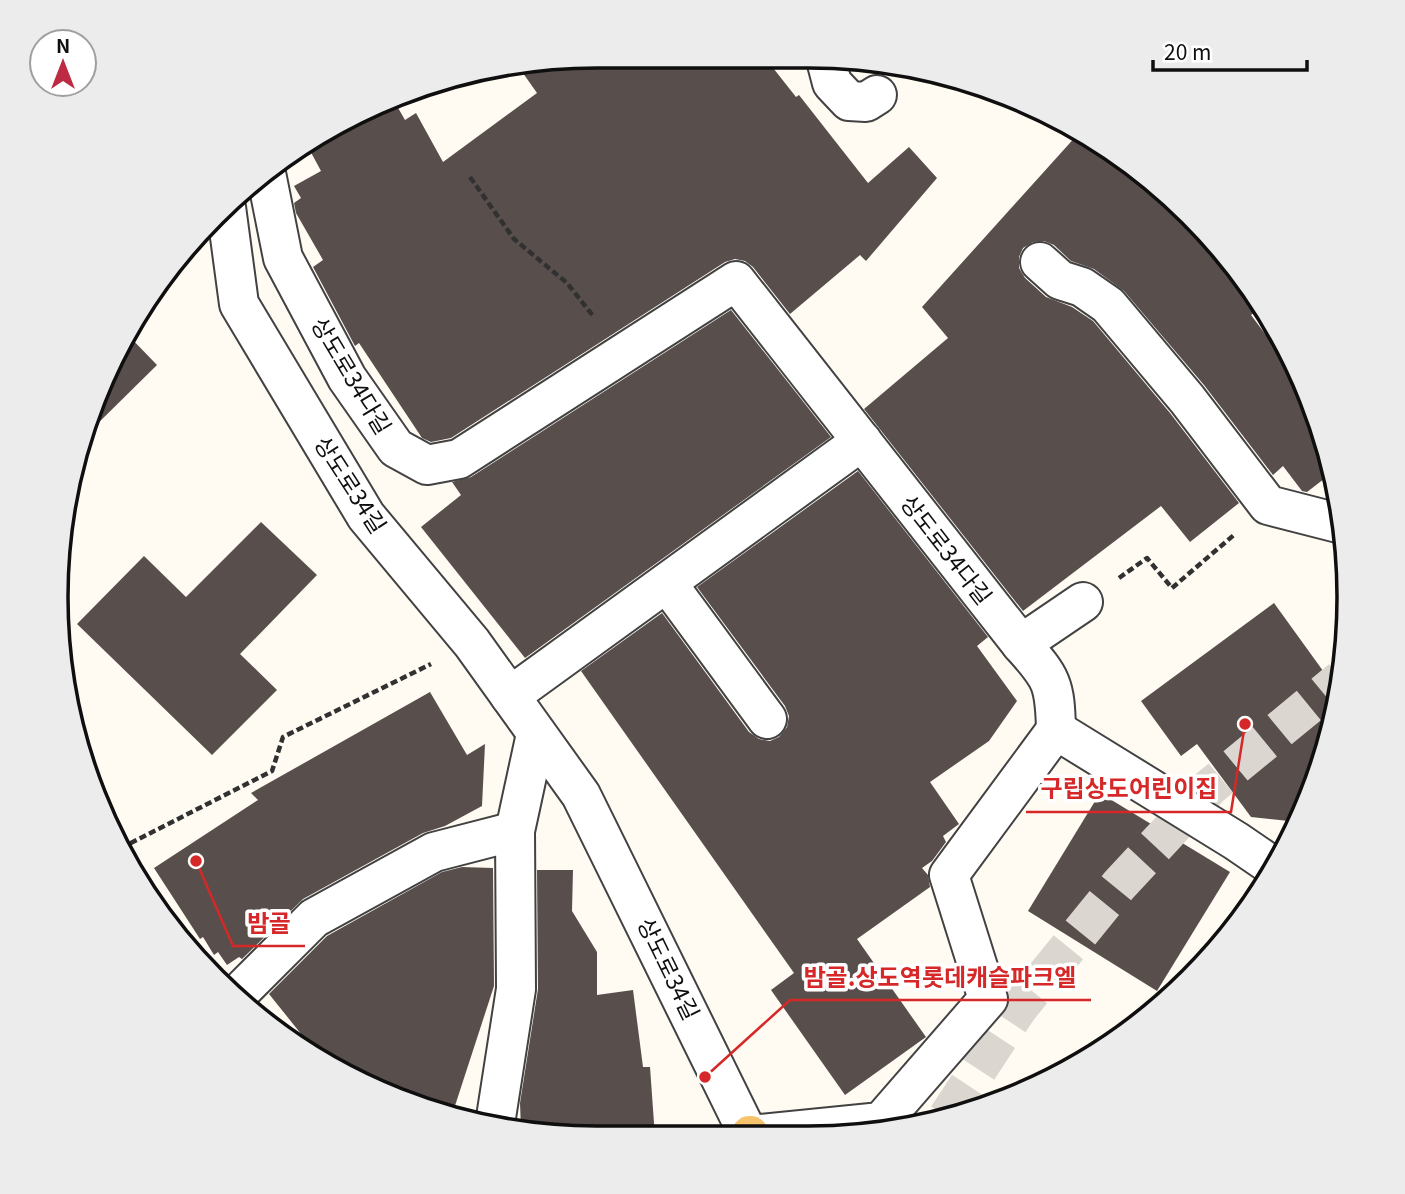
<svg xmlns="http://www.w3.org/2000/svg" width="1405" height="1194" font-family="Georgia,'Noto Sans KR',serif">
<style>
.building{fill:#584f4c}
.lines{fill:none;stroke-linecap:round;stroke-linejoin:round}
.major-tunnel{stroke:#dbd7d0;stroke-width:38;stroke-dasharray:38 19;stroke-linecap:butt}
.minor-casing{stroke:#424242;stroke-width:42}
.major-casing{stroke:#202020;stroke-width:42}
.path{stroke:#313131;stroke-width:4.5;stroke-dasharray:7 3.5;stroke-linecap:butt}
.minor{stroke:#fff;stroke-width:38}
.major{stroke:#f4c36c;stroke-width:38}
.labels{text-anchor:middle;stroke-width:7;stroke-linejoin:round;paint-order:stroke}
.street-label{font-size:23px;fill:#0f0f0f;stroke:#fff}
.rim{fill:none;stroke:#0f0f0f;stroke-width:3.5}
.leader{fill:none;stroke:#d62828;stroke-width:2.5}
.callout-dot{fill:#d62828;stroke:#fff;stroke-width:2.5}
.callout-label{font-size:24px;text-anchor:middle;font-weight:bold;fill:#d62828;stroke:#fff;stroke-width:7;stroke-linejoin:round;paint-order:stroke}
</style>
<rect width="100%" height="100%" fill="#fffaf2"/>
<g class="building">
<path d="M597,56l169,3 30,38 3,-2 69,88 41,-36 28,31 -71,83 -6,-6 -70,59 -37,-47 -8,-6 -10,-2 -10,3 -274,176 -20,4 -9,-4 -63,-95 -4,3 -42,-79 10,-7 -27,-47 -2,-10 7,-5 -7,-12 27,-15 -14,-26 50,-33 36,-13 12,21 11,-7 27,49 94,-69 -19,-27z"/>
<path d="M1078,134l101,72 24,29 -6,4 62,70 -8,6 57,77 25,80 -26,20 -5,-1 -19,-25 -10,9 -69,-90 -80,-94 -30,-22 -23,-8 -17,-16 -10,-4 -11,1 -10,6 -4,9v11l6,10 21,19 26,10 21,14 77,92 69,90 -49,39 -29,-36 -138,105 -159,-202 84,-71 -26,-31z"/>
<path d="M731,310l100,127 -306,221 -104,-131 40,-32 -9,-13 19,-5z"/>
<path d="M127,334l30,31 -72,71 12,-46z"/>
<path d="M858,471l130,166 -11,9 40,55 -28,40 -59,41 29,42 -16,12 3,6 -14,19 -10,7 6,7 2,12 -73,52 69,98 -81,58 -74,-105 23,-17 -213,-302 81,-58 87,119 10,7 11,2 9,-4 8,-10 2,-11 -4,-10 -88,-119z"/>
<path d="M261,522l56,53 -77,79 37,36 -65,65 -135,-131 67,-68 42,41z"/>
<path d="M1274,603l65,90v10l-31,101 -10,18 -47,-5 -54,-73 -16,12 -40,-55z"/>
<path d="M430,692l37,63 18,-11 -3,62 -37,20 -22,7 -120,66 -61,60 -3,-2 -12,8 -9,-13 -4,3 -11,-18 -3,2 -46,-71 104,-68 -7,-7z"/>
<path d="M1100,793l130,79 -73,119 -129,-80z"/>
<path d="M462,867l31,1 1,118 -42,129 -29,-6 -97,-44 -57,-71 58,-58 115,-64z"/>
<path d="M537,870h36l-1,41 25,41v43l36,-5 10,77h7l5,70h-94l-40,-8 -1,-26 18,-114z"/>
</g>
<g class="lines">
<path class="major-tunnel" d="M947,1117l71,-108 101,-124 91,-98 131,-108"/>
<defs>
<g id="minor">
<path d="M826,60l6,23 17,18 17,1 11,-7"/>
<path d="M266,173l17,85 64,120 49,70 31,17 32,-6 277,-178 285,363c31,34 34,40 35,86"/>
<path d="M226,207l13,97 127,212 106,127 109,152 169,343"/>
<path d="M1040,262l20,18 22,7 26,18 79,94 81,106 74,19"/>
<path d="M667,583l100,136"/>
<path d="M1021,644l62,-42"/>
<path d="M510,696l352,-255"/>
<path d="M1056,730l180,111 38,26"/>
<path d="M236,996l78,-78 120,-66 81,-21"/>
<path d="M495,1124l21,-135 -1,-158 21,-97"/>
<path d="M750,1135l131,-13 107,-123 -39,-124 107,-145"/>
</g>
<path id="major" d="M750,1135l2,3"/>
</defs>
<use href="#minor" class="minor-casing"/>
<use href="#major" class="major-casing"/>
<g class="path">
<path d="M470,177l44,62 53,44 27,34"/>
<path d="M1119,578l28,-20 25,30 63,-54"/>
<path d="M121,848l151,-77 11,-34 148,-73"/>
</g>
<use href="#minor" class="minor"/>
<use href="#major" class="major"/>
</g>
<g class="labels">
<g class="street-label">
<text transform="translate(351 376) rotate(59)" y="8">상도로34다길</text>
<text transform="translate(350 485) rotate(57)" y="8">상도로34길</text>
<text transform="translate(946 550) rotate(52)" y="8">상도로34다길</text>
<text transform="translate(668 969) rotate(64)" y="8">상도로34길</text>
</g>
</g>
<path d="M0 0H1405V1194H0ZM597 68H808A529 529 0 0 1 1337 597V597A529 529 0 0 1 808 1126H597A529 529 0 0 1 68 597V597A529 529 0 0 1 597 68Z" fill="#ececec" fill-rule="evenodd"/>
<path class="rim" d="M597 68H808A529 529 0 0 1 1337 597V597A529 529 0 0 1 808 1126H597A529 529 0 0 1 68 597V597A529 529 0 0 1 597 68Z"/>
<path class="leader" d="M1245 724L1231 812H1026M196 861L233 946H305M705 1077L790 1000H1091"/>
<g class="callout-dot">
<circle cx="1245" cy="724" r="7"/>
<circle cx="196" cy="861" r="7"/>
<circle cx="705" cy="1077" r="7"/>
</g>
<g class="callout-label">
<text x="1129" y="797">구립상도어린이집</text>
<text x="269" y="932">밤골</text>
<text x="940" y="986">밤골.상도역롯데캐슬파크엘</text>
</g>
<g transform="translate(63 63)"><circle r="33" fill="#ffffff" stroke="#9f9f9f" stroke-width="2"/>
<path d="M0-5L12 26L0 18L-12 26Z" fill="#bc2b43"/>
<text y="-10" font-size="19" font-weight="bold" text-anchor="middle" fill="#0f0f0f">N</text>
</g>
<path d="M1153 60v10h154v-10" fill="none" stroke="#0f0f0f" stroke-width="3.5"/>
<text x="1164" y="60" font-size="21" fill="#0f0f0f" stroke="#ffffff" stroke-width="5" paint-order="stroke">20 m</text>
</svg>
